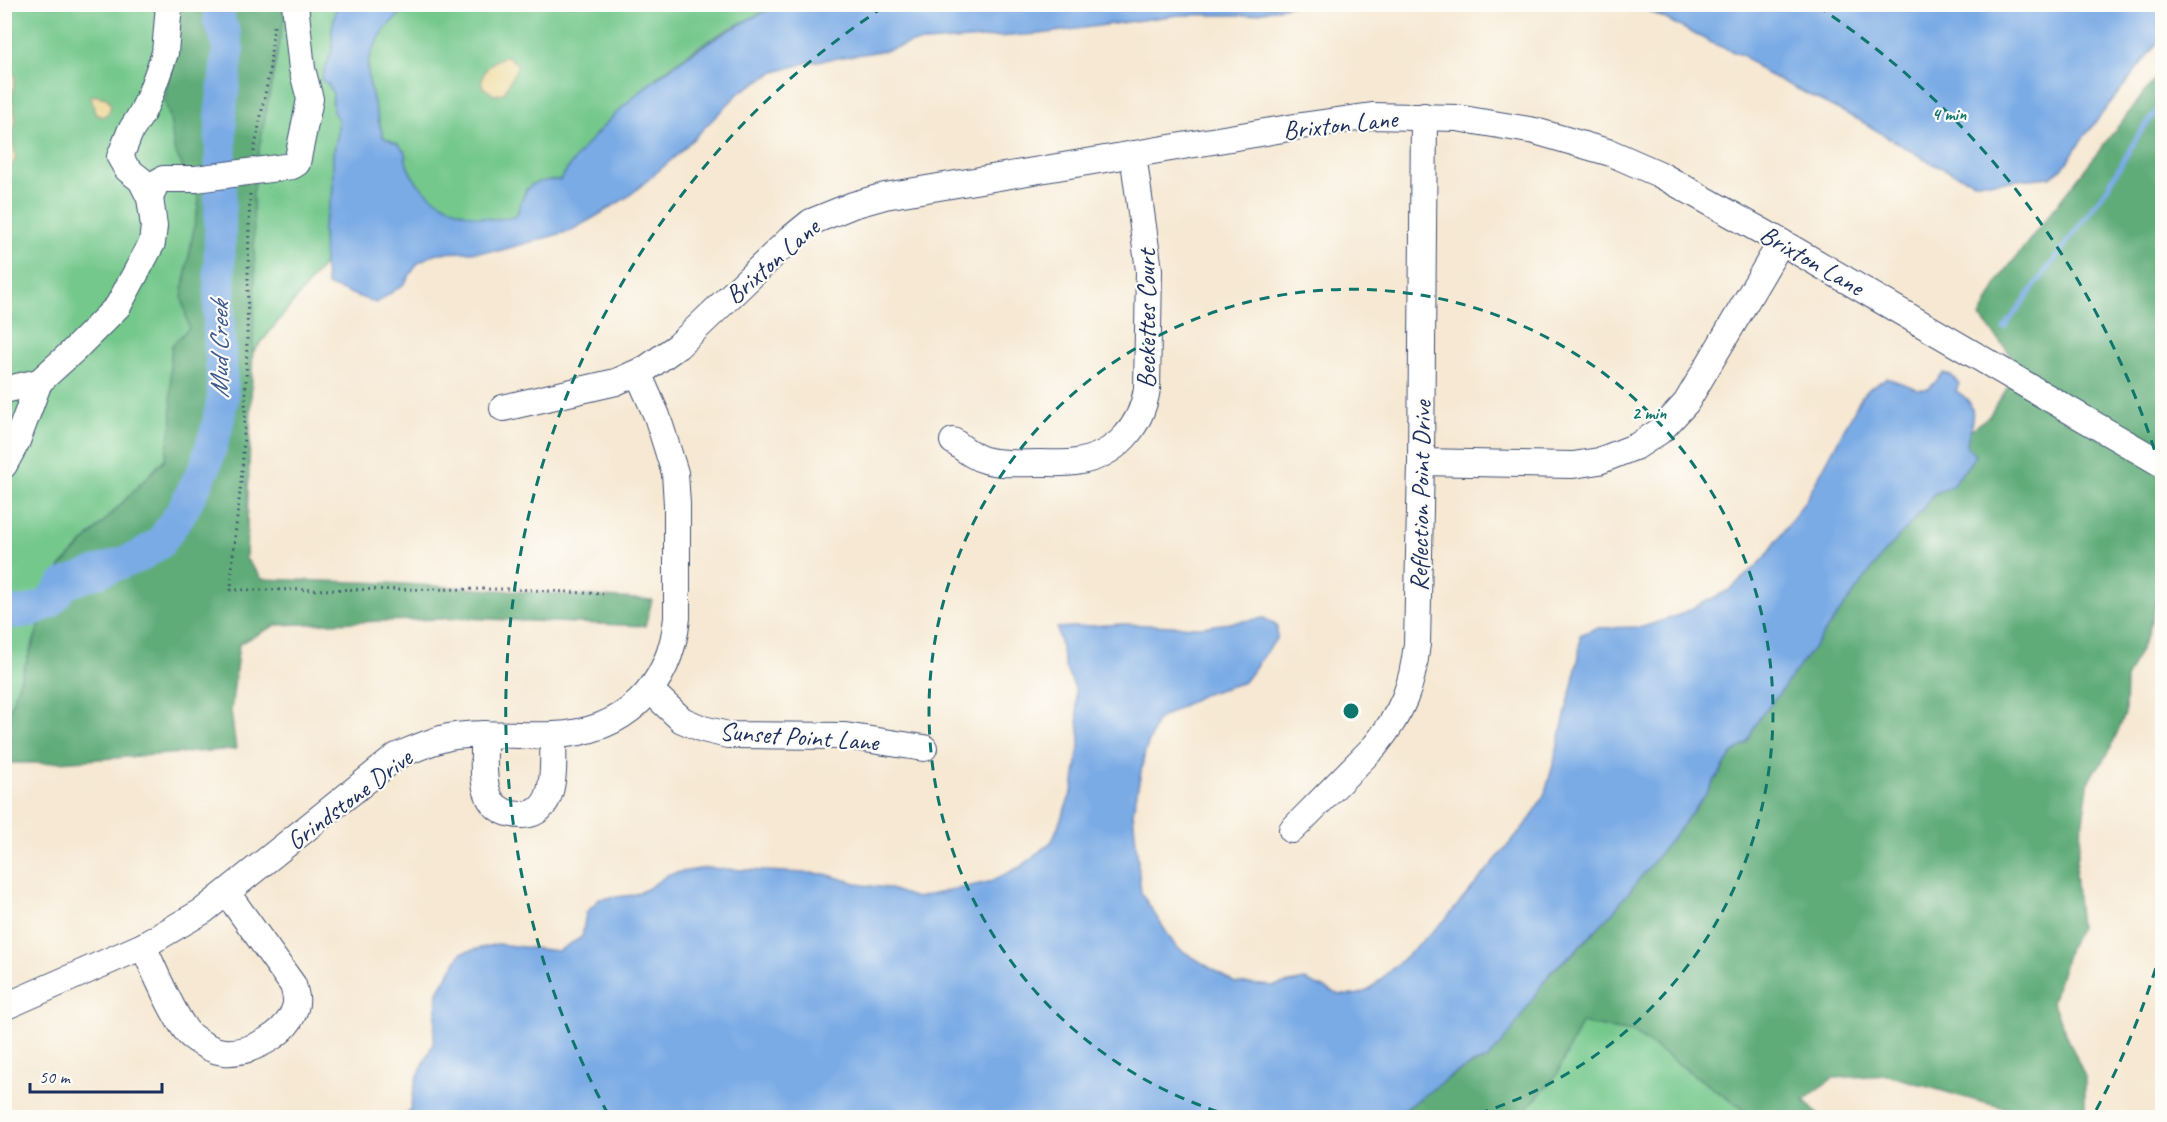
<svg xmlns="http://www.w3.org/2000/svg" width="2167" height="1122" font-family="Caveat,sans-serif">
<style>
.green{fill:#74c88c;stroke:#487c75;stroke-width:1.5}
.forest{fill:#5fac78;stroke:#3d6e6b;stroke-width:1.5}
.sand{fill:#eeda9e;stroke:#84847e;stroke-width:1.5}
.water{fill:#7aabe5;stroke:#4a6da2;stroke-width:1.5}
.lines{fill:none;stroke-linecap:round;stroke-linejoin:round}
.stream{stroke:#7aabe5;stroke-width:5}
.river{stroke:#7aabe5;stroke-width:32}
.minor-casing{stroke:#3c4b6f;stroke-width:28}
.path{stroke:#3c4b6f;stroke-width:3;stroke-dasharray:1.5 4.5;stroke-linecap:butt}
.minor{stroke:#fff;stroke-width:26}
.ring{fill:none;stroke:#0f766e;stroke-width:3;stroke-dasharray:10 8}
.labels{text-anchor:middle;stroke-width:4.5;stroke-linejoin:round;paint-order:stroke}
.street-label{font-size:26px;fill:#1b2f5e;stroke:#fdfcf7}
.water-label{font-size:27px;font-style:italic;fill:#3c5a8d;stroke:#fdfcf7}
.centre{fill:#0f766e;stroke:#fdfcf7;stroke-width:3}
.ring-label{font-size:18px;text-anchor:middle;font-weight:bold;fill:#0f766e;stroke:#fdfcf7;stroke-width:4.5;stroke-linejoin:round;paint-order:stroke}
</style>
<rect width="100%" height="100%" fill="#fdfcf7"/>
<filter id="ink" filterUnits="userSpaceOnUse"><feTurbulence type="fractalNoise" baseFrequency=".0167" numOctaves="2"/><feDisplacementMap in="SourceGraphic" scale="12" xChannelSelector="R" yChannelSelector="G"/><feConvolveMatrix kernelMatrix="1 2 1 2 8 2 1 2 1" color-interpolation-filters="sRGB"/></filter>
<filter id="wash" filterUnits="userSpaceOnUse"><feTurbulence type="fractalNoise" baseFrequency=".008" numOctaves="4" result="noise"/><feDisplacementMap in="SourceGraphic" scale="24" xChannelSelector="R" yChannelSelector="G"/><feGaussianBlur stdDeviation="1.35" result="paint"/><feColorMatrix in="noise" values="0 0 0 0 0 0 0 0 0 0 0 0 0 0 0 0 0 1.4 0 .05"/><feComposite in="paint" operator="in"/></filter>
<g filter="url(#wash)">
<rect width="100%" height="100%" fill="#f6e8d2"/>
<g class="green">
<path d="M5,5h332l-5,24v22l-11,28 7,5 5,9 -1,11 6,15v14l-5,21v38l-10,35 1,37 -142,177 -122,126 -55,156z"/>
<path d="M408,5h370c-17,8 -35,17 -53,26 -60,33 -127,92 -165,149h-9l-25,9 -10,28c-29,8 -73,-7 -94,-28 -11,-12 -18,-30 -24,-45l-15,-7c-4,-19 -17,-54 -15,-72 1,-12 11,-28 18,-37 7,-10 17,-13 22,-23z"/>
<path d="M1581,1023l52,9 121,85 -228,1 2,-11 28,-31z"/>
</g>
<g class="forest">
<path d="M173,5h128l-16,7 -26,137 -6,45 2,85 -9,280 16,20 126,4 264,17 -7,26 -180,-8 -189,7 -37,19 -8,67 5,38 -191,14h-40v-40l55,-156 105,-108 7,-36 -2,-60 2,-18 17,-17 -7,-30 1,-9 16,-89 -25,-51 -4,-30 -5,-18 7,-45z"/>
<path d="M2162,70v511l-14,52 -22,46 -1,35 -16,38 -20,28 -14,94 5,53 -10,18 -18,57 33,75v40h-42l-66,-16 -89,-26 -55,3 -29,22 16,17h-66l-121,-85 -52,-9 -25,53 -28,31 -2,10 -132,1c31,-22 58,-48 94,-59l64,-88 21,-17 39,-41 60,-75 31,-40 29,-44 14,-11 14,-26 12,-14 108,-146 33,-36 22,-28 16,-6 25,-32 -10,-9 3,-15 20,-15 32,-49 -41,-50 20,-39z"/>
</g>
<g class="sand">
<path d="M507,56l11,9 -14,28 -10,2 -12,-9c-2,-15 11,-27 25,-30z"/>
<path d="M4,59l6,7 5,11 -3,21 4,22 -4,18 4,20 -8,15h-4z"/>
<path d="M92,95l15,3 4,7 -2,7 -6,5 -8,-3 -4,-17z"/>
</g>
<g class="water">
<path d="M337,5h71c-5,10 -16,14 -22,23 -7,10 -15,23 -18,34 -3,16 11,59 15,75l15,7 7,8c0,44 73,77 111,64 12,-30 8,-35 44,-36 53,-79 134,-135 218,-175h514l-42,10h-72l-138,19 -129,9 -23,7 -83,13 -33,10 -32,19 -63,63 -48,41 -29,18 -30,17 -72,20 -62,2 -18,10 -14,21 -28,19 -49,-18 -3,-21 -1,-37 10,-35v-38l5,-21v-14l-5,-7v-19l-5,-9 -7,-4 11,-29v-22z"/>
<path d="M1633,5h529v32l-79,101 -20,30 -13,9 -53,5h-23l-41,-18 -74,-44 -94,-47 -21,-17 -30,-12 -66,-34z"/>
<path d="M1943,373l8,2 8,9 -3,7c26,14 15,31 10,55l10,9 -25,32 -16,6 -22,28 -33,37 -108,145 -12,14 -14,26 -14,11 -29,44 -31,40 -60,75 -40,41 -21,17 -41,62 -22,26 -16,5 -20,11 -58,42h-989l5,-8 6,-29 17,-36 5,-52 23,-39 36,-9 61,7 24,-14 4,-24 13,-14 34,-4 14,-6 22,-15 37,-6 119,6 38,11 24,3 29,10 73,-16 33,-16 30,-25 21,-52 7,-49 -5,-52 -10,-21 -8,-39 66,-4 77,3 64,-9 13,8v12l-33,44 -42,13 -45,25 -12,32 -12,60 8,81 35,54 59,36 38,3 32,-6 35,15h16l13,-5 76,-70 86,-102 14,-25 10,-35 24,-102 1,-21 16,-7 47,-1 36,-12 50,-25 35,-31 42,-59 56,-104 9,-9 16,-9 31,11h11z"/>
</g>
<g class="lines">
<path class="stream" d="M2004,328l104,-141 31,-53 23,-30"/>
<path class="river" d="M4,614l26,-3 19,-8 15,-19 74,-27 22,-14 22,-32 23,-44 12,-40 6,-30 -4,-65 2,-222 7,-59 -3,-17 -6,-13 1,-17"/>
</g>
</g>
<g filter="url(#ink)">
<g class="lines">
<defs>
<g id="minor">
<path d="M150,198l6,-15 7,-4h33l96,-13 5,-3 13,-64 -8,-30 -7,-65"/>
<path d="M4,390l35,-8"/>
<path d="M503,408l113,-26 31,-14 31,-22 112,-107 21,-17 42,-17 32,-9 416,-70 71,-10 85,2 78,13 76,22 48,21 122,68 381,222"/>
<path d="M953,441c10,7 20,16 32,19 17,5 37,3 55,3 12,0 25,1 36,-1 40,-6 65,-35 71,-73l2,-119 -16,-116"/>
<path d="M1421,462l152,3 26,-4 38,-15 23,-15 26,-28 95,-161"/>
<path d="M4,465l13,-24 22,-59 33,-30 46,-46 34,-63 2,-17 -4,-28 -9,-18 -14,-11 -7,-12 10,-25 12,-19 8,-18 15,-42 4,-49"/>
<path d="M651,691l31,29 21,9 25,6 117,1 79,12"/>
<path d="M484,734c1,19 -3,43 4,60 3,10 13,18 24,20 48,9 41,-49 41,-79"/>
<path d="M1292,830l83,-84c28,-35 37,-58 42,-102l4,-182 3,-346"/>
<path d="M143,946c10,21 32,75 48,90 9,7 21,15 33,16 26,2 64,-18 71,-44 3,-8 0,-15 -2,-23l-66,-92"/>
<path d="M4,1007l139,-61 60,-35 194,-155c17,-7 34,-15 52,-19 34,-6 70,0 105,-2 70,-3 116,-47 123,-117v-114l-2,-31 -18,-57 -19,-43"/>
</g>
</defs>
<use href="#minor" class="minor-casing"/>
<g class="path">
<path d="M254,152l15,-78 5,-49"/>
<path d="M250,194c-3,86 -2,173 -7,260 -2,45 -11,90 -12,136l284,-1 88,5"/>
</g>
<use href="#minor" class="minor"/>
</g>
</g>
<g class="ring">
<path d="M1235 1117A422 422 0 1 1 1467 1117"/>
<path d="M2161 951A845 845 0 0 1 2094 1114M608 1114A845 845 0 0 1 885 6M1817 6A845 845 0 0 1 2161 471"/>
</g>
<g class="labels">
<g class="street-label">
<text transform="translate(1340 124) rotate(-6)" y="9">Brixton Lane</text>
<text transform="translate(1812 260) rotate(30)" y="9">Brixton Lane</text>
<text transform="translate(772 261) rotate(-41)" y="9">Brixton Lane</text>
<text transform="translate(1146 319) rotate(-90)" y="9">Beckettes Court</text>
<text transform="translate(1420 496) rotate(-89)" y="9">Reflection Point Drive</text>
<text transform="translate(799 736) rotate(4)" y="9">Sunset Point Lane</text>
<text transform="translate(349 799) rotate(-37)" y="9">Grindstone Drive</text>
</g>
<g class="water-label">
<text transform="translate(219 350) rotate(-90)" y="9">Mud Creek</text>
</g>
</g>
<circle cx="1351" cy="711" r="9" class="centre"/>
<g class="ring-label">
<text x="1949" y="120">4 min</text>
<text x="1649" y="419">2 min</text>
</g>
<rect width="2167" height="1122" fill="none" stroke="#fdfcf7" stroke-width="24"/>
<path d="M30 1083v9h132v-9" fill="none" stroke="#1b2f5e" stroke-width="3"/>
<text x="39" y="1083" font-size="18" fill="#1b2f5e" stroke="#fdfcf7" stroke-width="4.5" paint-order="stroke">50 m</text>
</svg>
